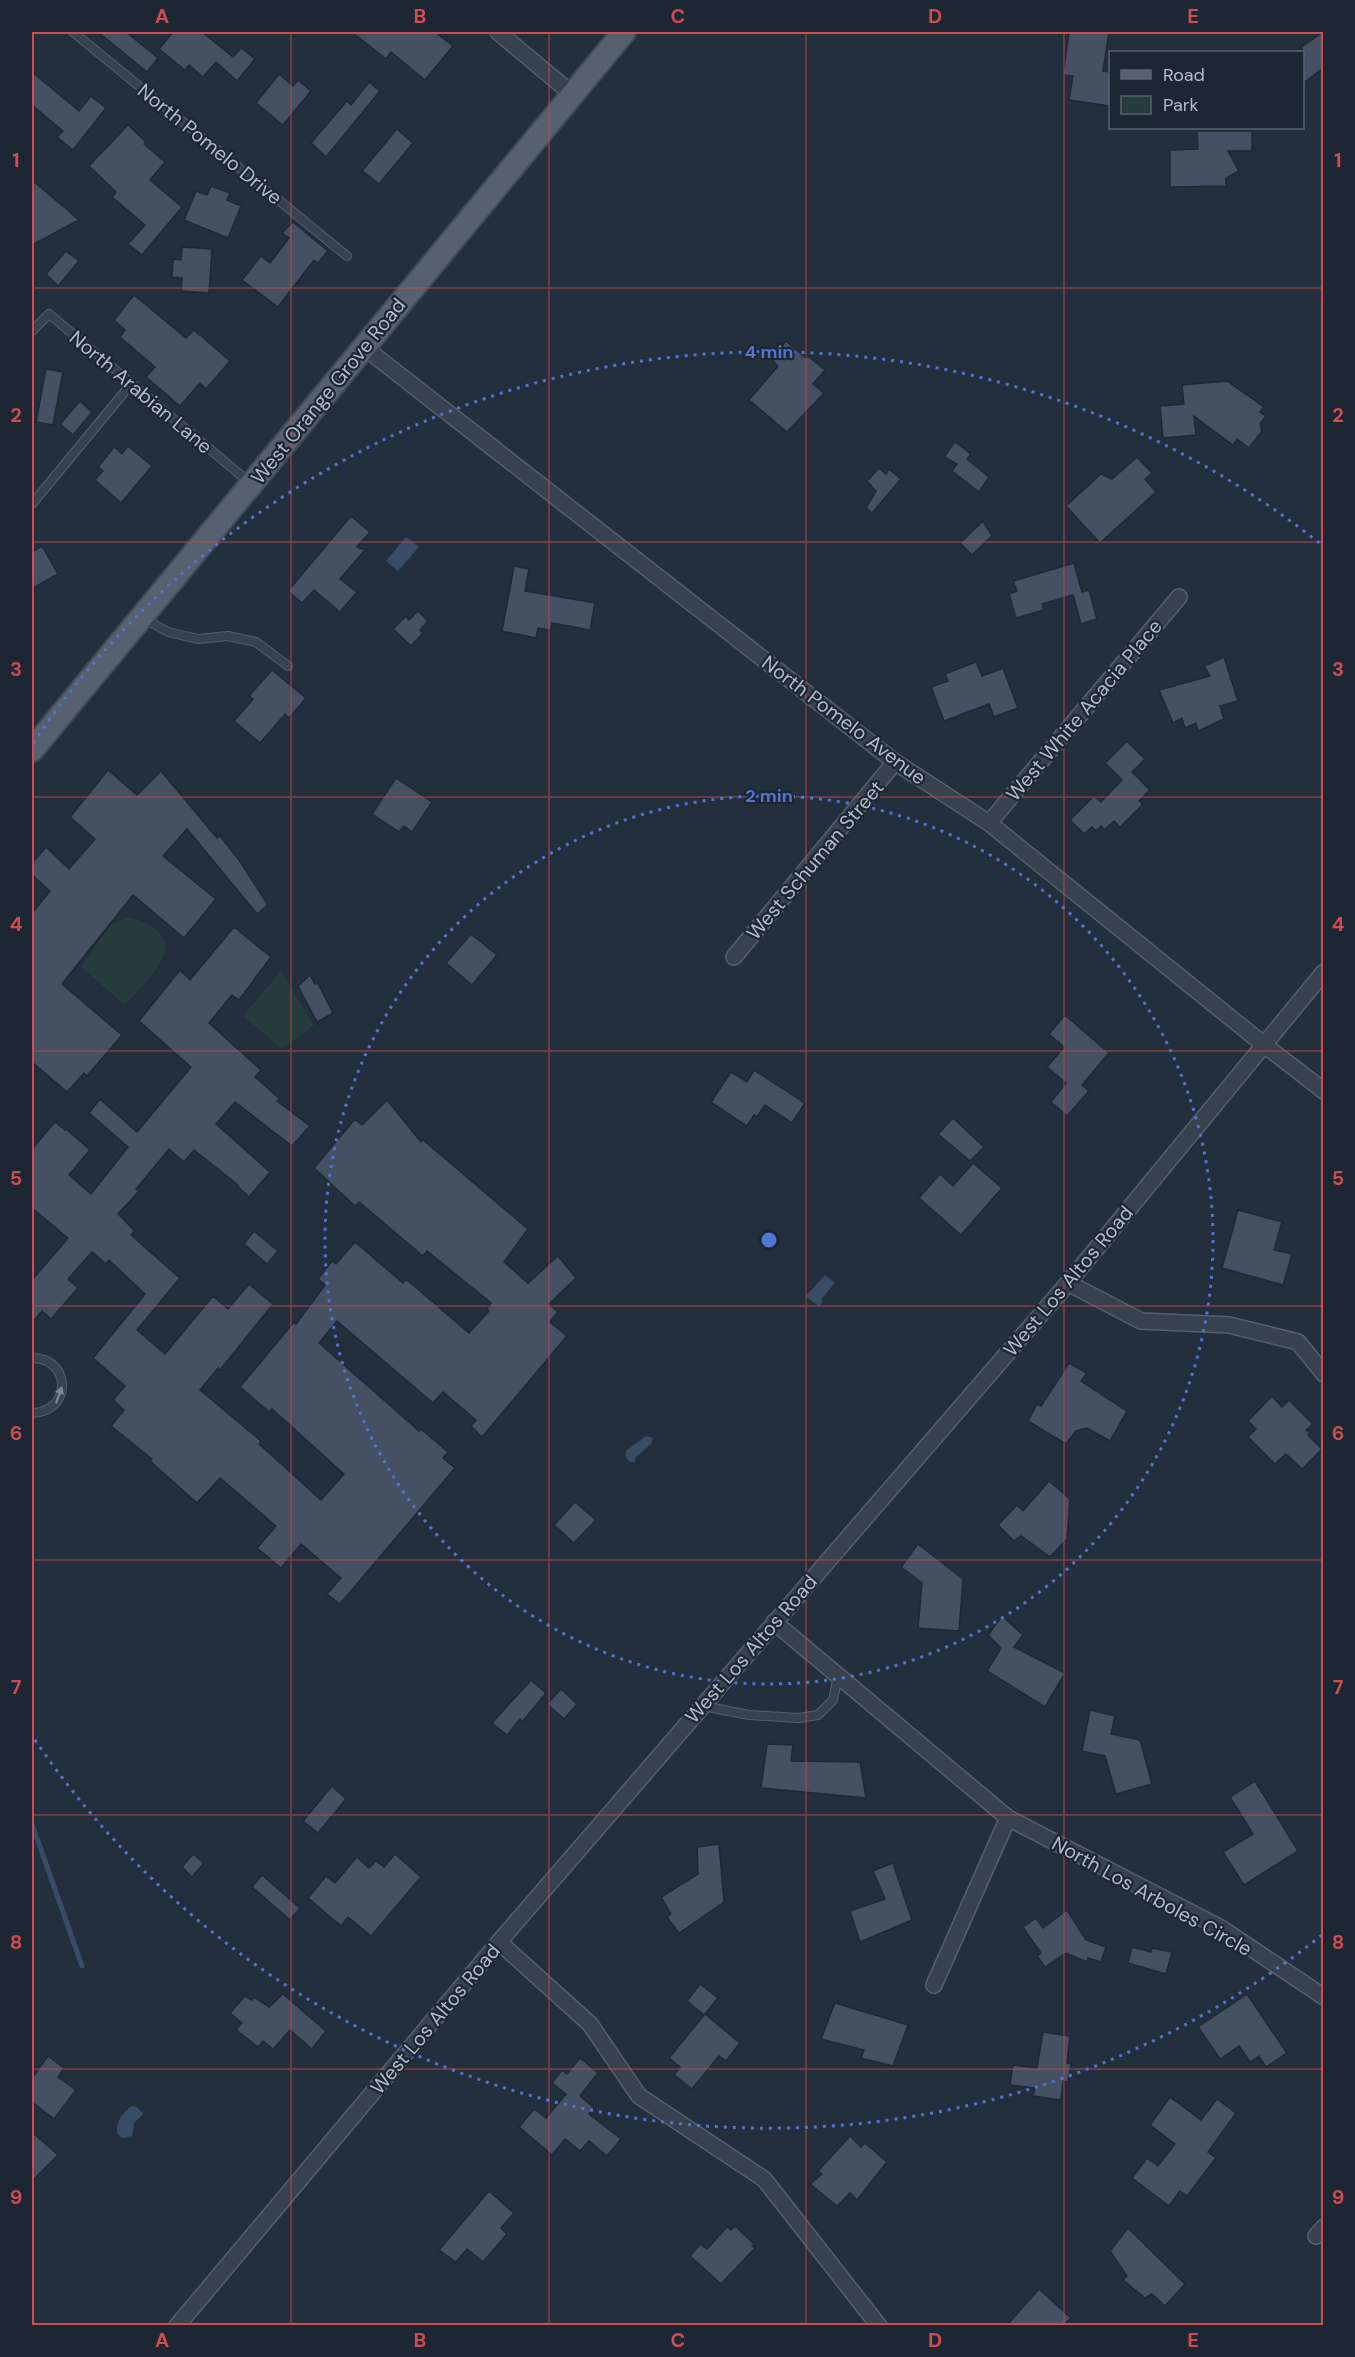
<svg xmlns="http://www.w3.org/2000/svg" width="1355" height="2357" font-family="'DM Sans',sans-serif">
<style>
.green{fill:#263c3f}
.water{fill:#394c67}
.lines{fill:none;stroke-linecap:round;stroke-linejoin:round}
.stream{stroke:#394c67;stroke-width:5}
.building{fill:#455162;stroke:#1f2835;stroke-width:1.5}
.lane-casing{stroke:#565f6c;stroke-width:10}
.street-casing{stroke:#565f6c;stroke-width:18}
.primary-casing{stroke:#414a57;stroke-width:26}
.lane{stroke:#38414e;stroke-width:8}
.street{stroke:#38414e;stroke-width:15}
.primary{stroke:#56606e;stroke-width:22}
.oneway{fill:#7c8592}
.grid{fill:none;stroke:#ce4d50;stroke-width:1.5;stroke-opacity:0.55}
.ring{fill:none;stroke:#5274d3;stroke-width:3;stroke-dasharray:3 6}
.labels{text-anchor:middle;stroke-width:4.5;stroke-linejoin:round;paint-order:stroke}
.street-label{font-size:20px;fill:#b4bcc9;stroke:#1d2633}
.centre{fill:#5274d3;stroke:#1d2633;stroke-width:3}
.ring-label{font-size:18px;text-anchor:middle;font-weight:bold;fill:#5274d3;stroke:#1d2633;stroke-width:4.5;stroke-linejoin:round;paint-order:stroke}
.neatline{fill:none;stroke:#ce4d50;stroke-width:2}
.grid-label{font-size:20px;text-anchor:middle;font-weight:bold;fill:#ce4d50}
</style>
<rect width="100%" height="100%" fill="#242f3e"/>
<g class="green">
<path d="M128,917c69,19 26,56 -3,88l-44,-38 30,-42z"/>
<path d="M281,971l33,54 -32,24 -39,-33z"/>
</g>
<g class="water">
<path d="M406,537l13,10 -21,24 -12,-10z"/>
<path d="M825,1275l10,8 -13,15v5l-3,4 -13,-11z"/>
<path d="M646,1436l7,2 -2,6 -16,14v4h-5l-4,-5v-6z"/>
<path d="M132,2106l5,1 6,7 -9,9 -2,13 -10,2 -5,-5c-2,-11 6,-21 15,-27z"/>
</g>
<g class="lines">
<path class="stream" d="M32,1824l50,142"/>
</g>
<g class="building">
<path d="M98,32h28l32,26 -11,14z"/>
<path d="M173,32h29l31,25 8,-9 14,11 -18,22 -21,-19 -13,15 -14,-12 -4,5 -26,-21z"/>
<path d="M352,32h83l18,14 -28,34 -34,-28 -5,7z"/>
<path d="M1069,32h40l-6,39 7,1v34l-41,-6 4,-24 -10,-1z"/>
<path d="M1323,32v36l-21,16v-37z"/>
<path d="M32,72l47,39 12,-15 15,12 -33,42 -16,-13 6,-6 -31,-26z"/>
<path d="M279,74l14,12 5,-6 13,11 -28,34 -27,-22z"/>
<path d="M369,82l11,9 -54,66 -15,-14 36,-42 4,4z"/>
<path d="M128,125l18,17 -2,2 21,18 -15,18 32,27 -40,48 -14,-11 17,-19 -33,-28 4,-5 -27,-26z"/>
<path d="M397,129l16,14 -34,41 -17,-13z"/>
<path d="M1197,131h55v20h-24l11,20 -13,7v8l-56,1v-37l28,-1z"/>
<path d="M32,180l47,40 -47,25z"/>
<path d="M211,186l19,7 -3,7 14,6 -13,32 -44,-18 12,-29 11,4z"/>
<path d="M293,222l35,29 -10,12 -4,-3 -36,47 -36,-27 19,-24 9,7 19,-25 -7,-5z"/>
<path d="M182,247l30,2 -3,44 -28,-2 1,-13 -10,-1 1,-18 8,1z"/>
<path d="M66,251l13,10 -21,25 -12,-12z"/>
<path d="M134,295l52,43 8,-8 36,31 -24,28 -6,-6 -20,23 -34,-29 9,-10 -35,-30 5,-7 -11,-10z"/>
<path d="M786,341l20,17 2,-2 17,14 -12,14 11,9 -37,39 -38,-32 29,-34 -7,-7z"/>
<path d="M46,369l17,3 -10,53 -17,-3z"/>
<path d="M1227,381l37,26 -4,5 6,4 -6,8 2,7 -13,17 -12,-9 -4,6 -39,-29 2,19 -33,3 -3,-32 24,-2 -2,-19z"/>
<path d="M80,401l12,11 -19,23 -13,-11z"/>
<path d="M955,442l16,12 -4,5 22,18 -10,15 -27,-21 5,-7 -13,-7z"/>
<path d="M128,446l24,20 -31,37 -26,-23 8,-9 -5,-4 16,-20 8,7z"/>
<path d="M1137,457l15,16 -7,6 11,13 -56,51 -34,-37 35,-32 11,5z"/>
<path d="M879,468l7,6 3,-5 12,10 -29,34 -6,-5 10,-17 -9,-10z"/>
<path d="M351,516l19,16 -13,15 8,3 -25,29 17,13 -17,20 -26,-22 -12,13 -14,-12z"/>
<path d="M983,521l9,15 -20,19 -12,-12z"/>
<path d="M42,546l16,28 -26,15v-37z"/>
<path d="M1074,563l8,29 7,-2 8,29 -16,5 -8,-29 -31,9 2,6 -28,8 -7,-24 8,-3 -4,-10z"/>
<path d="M514,566l15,3 -4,22 70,12 -5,27 -38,-7 -1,7 -13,-2 -2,10 -34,-7z"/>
<path d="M418,611l10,10 -8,9 3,3 -12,13 -18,-17 13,-13 3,4z"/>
<path d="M1224,657l14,44 -18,5 4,13 -26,12 -2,-8 -11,5 -3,-10 -9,5 -14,-33 51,-14 -6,-10z"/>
<path d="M976,662l6,14 21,-8 15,40 -24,9 -5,-13 -45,17 -13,-34 17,-6 -3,-7z"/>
<path d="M272,670l34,28 -17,20 -4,-4 -25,29 -26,-22 19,-22 -4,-3z"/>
<path d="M1127,741l18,18 -13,13 18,18 -11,11 4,3 -23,23 -6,-6 -10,9 -3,-4 -5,5 -4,-4 -8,7 -14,-14 24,-24 7,6 21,-22 -17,-17z"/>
<path d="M108,770l29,25 24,-24 56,67 3,-2 19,24 29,45 -11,9 -70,-85 -24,27 53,43 -32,39 -51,-43 -71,89 60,51 -35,41 -3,-3 -17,19 -35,-30v-149l18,-22 -18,-16v-12l14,-16 23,22 26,-30 -25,-22z"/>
<path d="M396,778l36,24 -20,30 -8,-6 -5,6 -27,-18z"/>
<path d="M234,927l37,30 -32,43 -7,-5 -23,28 52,47 -6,7 25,22 -3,2 33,25 -18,20 -57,-44 -19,22 54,48 -21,25 -12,-11 1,-1 -44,-35 -10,12 -15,-13 -33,40 3,2 -21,23 17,17 -4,4 49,43 -43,52 28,24 48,-58 15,13 21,-25 24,20 -53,66 -2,-2 -18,22 61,51 -2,3 62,56 23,-26 -72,-65 -3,3 -29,-25 54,-65 2,2 29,-39 -7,-6 14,-18 4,3 19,-22 48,41 3,-4 63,54 20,-22 -2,-2 4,-6 -64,-52 -4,5 -64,-54 -4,4 -41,-38 41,-49 7,6 25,-25 34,42 1,-3 106,90 -24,33 24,21 30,-27 18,22 -27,26 9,8 -8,10 17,14 -85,101 -11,-11 5,-6 -33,-28 -10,11 -96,-82 -18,22 100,88 2,-2 27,23 -5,6 12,10 -115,136 -13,-10 14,-16 -40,-34 -20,24 -24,-20 19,-22 -56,-48 -23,25 -47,-42 2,-2 -41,-33 13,-16 -11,-10 12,-14 -32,-28 52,-64 -36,-34 -3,4 -14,-12 -24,27 10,9 -27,31 -9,-8 -10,12v-43l36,-42 -36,-30v-59l23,-27 10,8 1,-1 24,21 -21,25 22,19 37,-47 -39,-34 11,-14 37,33 54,-65 -52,-46 41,-51 10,10z"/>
<path d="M471,934l26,21 -25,30 -26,-22z"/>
<path d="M310,975l5,9 2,-2 16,31 -16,9 -19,-36z"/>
<path d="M1065,1015l44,38 -27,32 7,6 -22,25 -16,-14 15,-19 -19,-16 17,-20 -15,-13z"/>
<path d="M754,1070l51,33 -13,20 -27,-18 -8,12 -3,-2 -7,11 -36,-24 20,-30 16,10z"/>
<path d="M953,1118l31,29 -14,14 -32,-27z"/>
<path d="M973,1163l29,25 -41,47 -42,-37 21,-24 13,12z"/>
<path d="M1238,1210l44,12 -8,28 18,4 -9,31 -61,-17z"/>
<path d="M254,1231l24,20 -11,13 -23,-20z"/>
<path d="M1069,1363l18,10 -6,8 46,30 -17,30 -23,-13 -11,3 -10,13 -38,-23 9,-17 4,2z"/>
<path d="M1272,1396l10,11 7,-7 24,24 -7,6 4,3 -2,2 14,14 -20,20 -16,-15 -11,10 -27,-27 8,-8 -8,-8z"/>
<path d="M1049,1481l21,18 -3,40 -17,18 -29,-21 -7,5 -16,-16 19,-20 6,6z"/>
<path d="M575,1502l21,18 -22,23 -20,-18z"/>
<path d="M918,1544l45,35 -4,52 -41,-3 4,-45 -21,-16z"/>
<path d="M1002,1616l21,19 -9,12 51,26 -20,34 -58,-36 14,-23 -13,-13z"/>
<path d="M531,1680l15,13 -24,29 -2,-3 -13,16 -15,-12z"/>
<path d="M561,1689l16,15 -13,15 -17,-15z"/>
<path d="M1090,1710l25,6 -4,18 29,6 12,44 -36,10 -11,-38 -23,-5z"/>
<path d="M767,1744l26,1 -2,16 69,1 6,36 -105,-10z"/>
<path d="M1255,1781l43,70 -54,34 -21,-33 30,-18 -23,-37z"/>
<path d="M332,1786l14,13 -28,34 -15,-12z"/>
<path d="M719,1844l5,58 -45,31 -12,-16 4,-3 -10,-17 37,-23 -1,-27z"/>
<path d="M193,1854l11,9 -12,14 -10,-10z"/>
<path d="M395,1854l26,23 -50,59 -23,-19 -7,9 -33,-28 18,-22 9,7 22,-26 12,11 7,-7 8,6z"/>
<path d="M893,1863l19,57 -52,22 -10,-31 35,-12 -12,-28z"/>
<path d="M262,1875l38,33 -10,12 -38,-33z"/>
<path d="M1067,1910l19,30 20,7 -5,15 -13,-4 -1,4 -21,-9 -21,14 -8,-11 4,-3 -18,-26 13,-9 7,10z"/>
<path d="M1132,1947l19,5 1,-4 20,4 -6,22 -38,-11z"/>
<path d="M700,1984l18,14 -13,16 35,29 -14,18 -7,-5 -27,33 -18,-14 6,-8 -11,-9 35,-43 -17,-14z"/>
<path d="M283,1994l43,37 -14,18 -22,-19 -17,19 -10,-8 -5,6 -22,-17 6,-7 -12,-10 15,-17 7,4 2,-3 15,10z"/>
<path d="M1247,1994l40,59 -21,14 -7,-11 -9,6 -11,-16 -19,13 -22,-32z"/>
<path d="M835,2003l73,22 -15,41 -32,-8 3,-8 -43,-11z"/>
<path d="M1043,2032l27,4 -3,27 4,1 -3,18 -5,-1 -2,19 -28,-4 2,-8 -25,-3 3,-20 24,3z"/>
<path d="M48,2056l16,12 -6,9 18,13 -22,29 -22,-17v-24z"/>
<path d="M580,2058l18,15 -18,23 14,12 -5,6 32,25 -14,17 -18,-15 -9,10 -15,-12 -13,16 -33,-28 15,-18 12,9 20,-24 -14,-11 10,-13 5,4z"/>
<path d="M1170,2097l31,23 16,-21 19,14 -28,39 8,6 -29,38 -7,-5 -11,15 -37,-28 15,-20 11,8 17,-22 -25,-19z"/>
<path d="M32,2132l26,23 -26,26z"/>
<path d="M850,2136l11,11 4,-4 22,19 -30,38 -7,-7 -13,13 -27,-22 12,-10 -4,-3z"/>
<path d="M489,2191l25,22 -13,15 6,6 -24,28 -16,-13 -11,13 -17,-12z"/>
<path d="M735,2226l19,18 -2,2 3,2 -34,36 -31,-28 10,-12 7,5 20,-22 4,3z"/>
<path d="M1128,2228l57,56 -20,22 -13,-12 -7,4 -22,-18 4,-4 -17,-25z"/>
<path d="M1039,2289l32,29 -7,7h-57z"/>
</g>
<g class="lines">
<defs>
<g id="lane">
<path d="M73,32l274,224"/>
<path d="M32,331l17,-17 201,169"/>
<path d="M32,504l99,-120"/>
<path d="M143,618l25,14 30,7 30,-3 28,6 32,24"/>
<path d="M32,1358c40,0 40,54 0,55"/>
<path d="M703,1706l46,9 50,3 19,-3 15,-15 5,-24"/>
</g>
<g id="street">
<path d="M498,32l73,61"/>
<path d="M365,348l530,414 94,61 274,221 61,47"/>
<path d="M989,823l190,-226"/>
<path d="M734,957l161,-195"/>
<path d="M1068,1283l73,38 88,4 69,17 26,32"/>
<path d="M774,1622l234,196 213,110 103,69"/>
<path d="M499,1942l91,82 49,72 125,83 115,147"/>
<path d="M934,1985l74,-167"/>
<path d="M1316,2236l8,-9"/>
<path d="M177,2326l322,-384 569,-659 256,-311"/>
</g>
<path id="primary" d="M32,750l592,-718"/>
</defs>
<use href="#lane" class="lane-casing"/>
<use href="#street" class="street-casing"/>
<use href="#primary" class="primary-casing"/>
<use href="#lane" class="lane"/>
<use href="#street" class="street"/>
<use href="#primary" class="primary"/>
</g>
<defs><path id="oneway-solid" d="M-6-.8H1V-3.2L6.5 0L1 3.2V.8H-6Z" transform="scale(1.5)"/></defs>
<use class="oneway" href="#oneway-solid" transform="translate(59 1395) rotate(-70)"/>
<path class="grid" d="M291,32v2294M549,32v2294M806,32v2294M1064,32v2294M32,288h1292M32,542h1292M32,797h1292M32,1051h1292M32,1306h1292M32,1560h1292M32,1815h1292M32,2069h1292"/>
<g class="ring">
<circle cx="769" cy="1240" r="444"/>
<path d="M1322 1935A888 888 0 0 1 33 1737M33 743A888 888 0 0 1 1322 545"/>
</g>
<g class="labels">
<g class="street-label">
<text transform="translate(210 144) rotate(39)" y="7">North Pomelo Drive</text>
<text transform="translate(328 391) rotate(-51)" y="7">West Orange Grove Road</text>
<text transform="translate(141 392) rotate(40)" y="7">North Arabian Lane</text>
<text transform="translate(1084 710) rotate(-50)" y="7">West White Acacia Place</text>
<text transform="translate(844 720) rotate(37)" y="7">North Pomelo Avenue</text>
<text transform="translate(815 860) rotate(-50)" y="7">West Schuman Street</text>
<text transform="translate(1068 1281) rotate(-50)" y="7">West Los Altos Road</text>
<text transform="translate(751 1649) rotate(-49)" y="7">West Los Altos Road</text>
<text transform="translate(1152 1896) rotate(29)" y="7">North Los Arboles Circle</text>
<text transform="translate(435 2019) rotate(-50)" y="7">West Los Altos Road</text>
</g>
</g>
<circle cx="769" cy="1240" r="9" class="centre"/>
<g class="ring-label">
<text x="769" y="358">4 min</text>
<text x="769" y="802">2 min</text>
</g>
<rect width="1355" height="2357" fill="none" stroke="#1d2633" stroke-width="66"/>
<rect x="1109" y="51" width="195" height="78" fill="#1d2633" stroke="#59626f" stroke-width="1.5"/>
<rect x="1121" y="70" width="30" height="9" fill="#56606e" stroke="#59626f" stroke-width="1.5"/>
<text x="1163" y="81" font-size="18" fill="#b4bcc9">Road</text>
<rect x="1121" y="96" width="30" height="18" fill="#263c3f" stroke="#59626f" stroke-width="1.5"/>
<text x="1163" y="111" font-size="18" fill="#b4bcc9">Park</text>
<rect x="33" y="33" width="1289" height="2291" class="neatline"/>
<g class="grid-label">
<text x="162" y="23">A</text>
<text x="420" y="23">B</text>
<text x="678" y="23">C</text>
<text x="935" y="23">D</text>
<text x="1193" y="23">E</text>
<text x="16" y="167">1</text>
<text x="1338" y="167">1</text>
<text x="16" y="422">2</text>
<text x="1338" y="422">2</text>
<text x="16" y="676">3</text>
<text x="1338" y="676">3</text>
<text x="16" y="931">4</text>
<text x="1338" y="931">4</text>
<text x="16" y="1185">5</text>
<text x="1338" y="1185">5</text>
<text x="16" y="1440">6</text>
<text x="1338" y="1440">6</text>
<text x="16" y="1694">7</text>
<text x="1338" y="1694">7</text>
<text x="16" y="1949">8</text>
<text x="1338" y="1949">8</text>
<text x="16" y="2204">9</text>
<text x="1338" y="2204">9</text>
<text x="162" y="2347">A</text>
<text x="420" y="2347">B</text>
<text x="678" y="2347">C</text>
<text x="935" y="2347">D</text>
<text x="1193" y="2347">E</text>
</g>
</svg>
